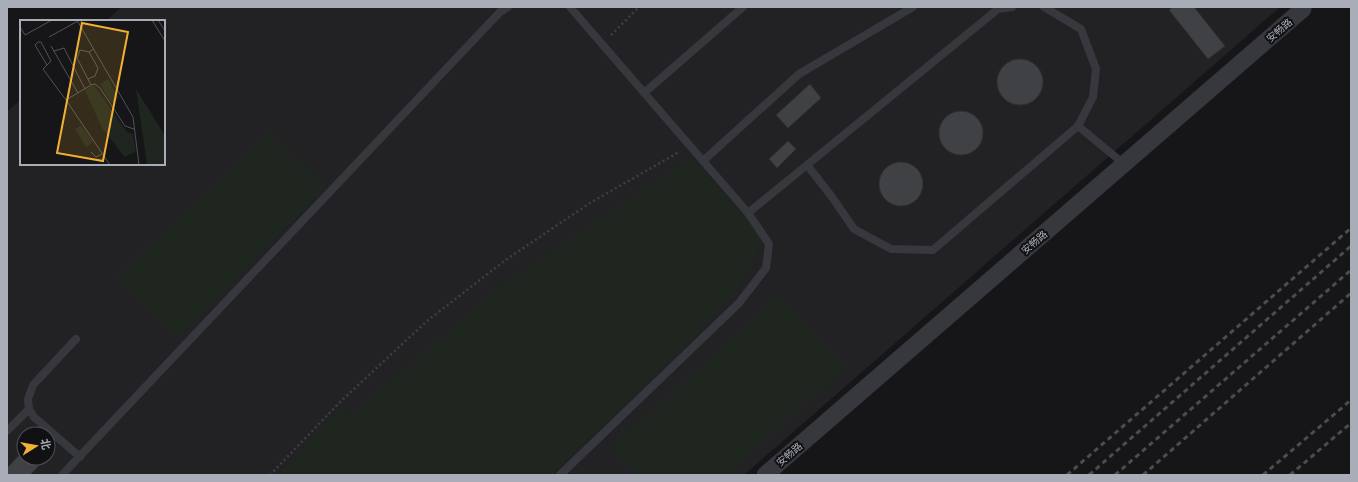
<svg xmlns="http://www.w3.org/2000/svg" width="1358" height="482" font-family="'Open Sans','Noto Sans SC',sans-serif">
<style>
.built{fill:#222225;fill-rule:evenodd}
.green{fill:#1e261f}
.building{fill:#404145;stroke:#303034}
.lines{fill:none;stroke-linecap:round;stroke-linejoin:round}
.path{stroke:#3d3f44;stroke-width:2.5;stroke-dasharray:2 3;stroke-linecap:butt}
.service{stroke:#37383d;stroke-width:8}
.minor{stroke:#37383d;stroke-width:17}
.rail{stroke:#4a4c52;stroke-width:3;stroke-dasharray:5 4;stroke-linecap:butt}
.labels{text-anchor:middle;stroke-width:4;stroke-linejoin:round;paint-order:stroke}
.street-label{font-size:10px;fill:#a8adb8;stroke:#111113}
.inset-road{fill:none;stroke:#505258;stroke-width:1}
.view{fill:#f2b134;fill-opacity:0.15;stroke:#f2b134;stroke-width:2}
.inset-edge{fill:none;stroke:#a8adb8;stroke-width:2}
</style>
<rect width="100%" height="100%" fill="#161618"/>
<path class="built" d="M121,7h1159l-536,468h-737v-363l14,-13v65h143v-143h-58zM24,434h24v24h-24z"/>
<g class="green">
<path d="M270,133l56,54 -149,151 -61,-60z"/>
<path d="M692,158l61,69 9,16 -22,42 -47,54 -142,136h-273l61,-68 11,10 145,-126z"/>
<path d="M780,295l65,73 -119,107h-89l-25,-28z"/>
</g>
<g class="building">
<path d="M1173,7h21l31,39 -17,13 -39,-49z"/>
<circle cx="1020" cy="82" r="23"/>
<path d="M810,84l11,14 -33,30 -12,-13z"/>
<circle cx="961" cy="133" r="22"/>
<path d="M788,141l8,8 -19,19 -8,-9z"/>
<circle cx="901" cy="184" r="22"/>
<path d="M24,450v8h22l-16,17h-23v-7z"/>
</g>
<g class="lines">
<g class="path">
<path d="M611,35l28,-28"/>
<path d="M270,475l70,-73 87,-81 80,-62 83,-56 89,-51"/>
</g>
<g class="service">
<path d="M570,7l178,206 250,-204 14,-2"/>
<path d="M1044,7l37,22 15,40 -3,28 -15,29"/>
<path d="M644,93l99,-86"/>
<path d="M703,161l96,-87 114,-67"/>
<path d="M807,165l25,32 22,32 37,20 42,1 145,-124 46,38"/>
<path d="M76,339l-43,46 -5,14 1,10 5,8 46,40"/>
<path d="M7,431l22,-22"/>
<path d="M62,475l438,-463 8,-5"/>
<path d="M560,475l179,-172 27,-35 3,-24 -21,-31"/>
</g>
<path class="minor" d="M765,475l538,-466"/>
<g class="rail">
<path d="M1067,475l284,-247"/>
<path d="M1089,475l262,-229"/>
<path d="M1115,475l236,-205"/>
<path d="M1143,475l208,-182"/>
<path d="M1263,475l88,-75"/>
<path d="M1290,475l61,-52"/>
</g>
</g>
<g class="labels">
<g class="street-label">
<text transform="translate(1279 30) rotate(-41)" y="4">安畅路</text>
<text transform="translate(1034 242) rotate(-41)" y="4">安畅路</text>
<text transform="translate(789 454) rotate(-41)" y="4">安畅路</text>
</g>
</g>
<g transform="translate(20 20)">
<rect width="145" height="145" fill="#161618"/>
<path d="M88,59l11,19 -8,5 -11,-19zM74,65l33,47 6,2 3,17 -11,6 -23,-29 -17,-38zM116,69l29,47v29h-18zM61,105l12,17 -7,5 -11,-18z" fill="#1e261f"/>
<path class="inset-road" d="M57,0l5,9 -1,-9M132,0l13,21M138,0l7,11M0,7l5,8 27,-15M62,9l51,88 6,48M29,17l29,-16M31,26l27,47M34,31l10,-3 21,41M69,32l-9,-2 -3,8 14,27 -25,15 44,65M27,45l-12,-20 3,-3h3l10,19 -8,8 23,31M68,59l7,-3 3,-8 -9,-16 5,-3M71,65l4,-1 5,4 25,38 9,3M71,132l5,5 6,-3"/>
<path class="view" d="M62,3l46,9 -25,129 -46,-8z"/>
<rect width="145" height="145" class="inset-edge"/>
</g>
<rect width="1358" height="482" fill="none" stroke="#a8adb8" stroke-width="16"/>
<g transform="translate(36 446) rotate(79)"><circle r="19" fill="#111113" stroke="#4d4f55"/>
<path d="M0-3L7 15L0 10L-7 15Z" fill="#f2b134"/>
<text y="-6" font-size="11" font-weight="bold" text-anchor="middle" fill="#a8adb8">北</text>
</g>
</svg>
